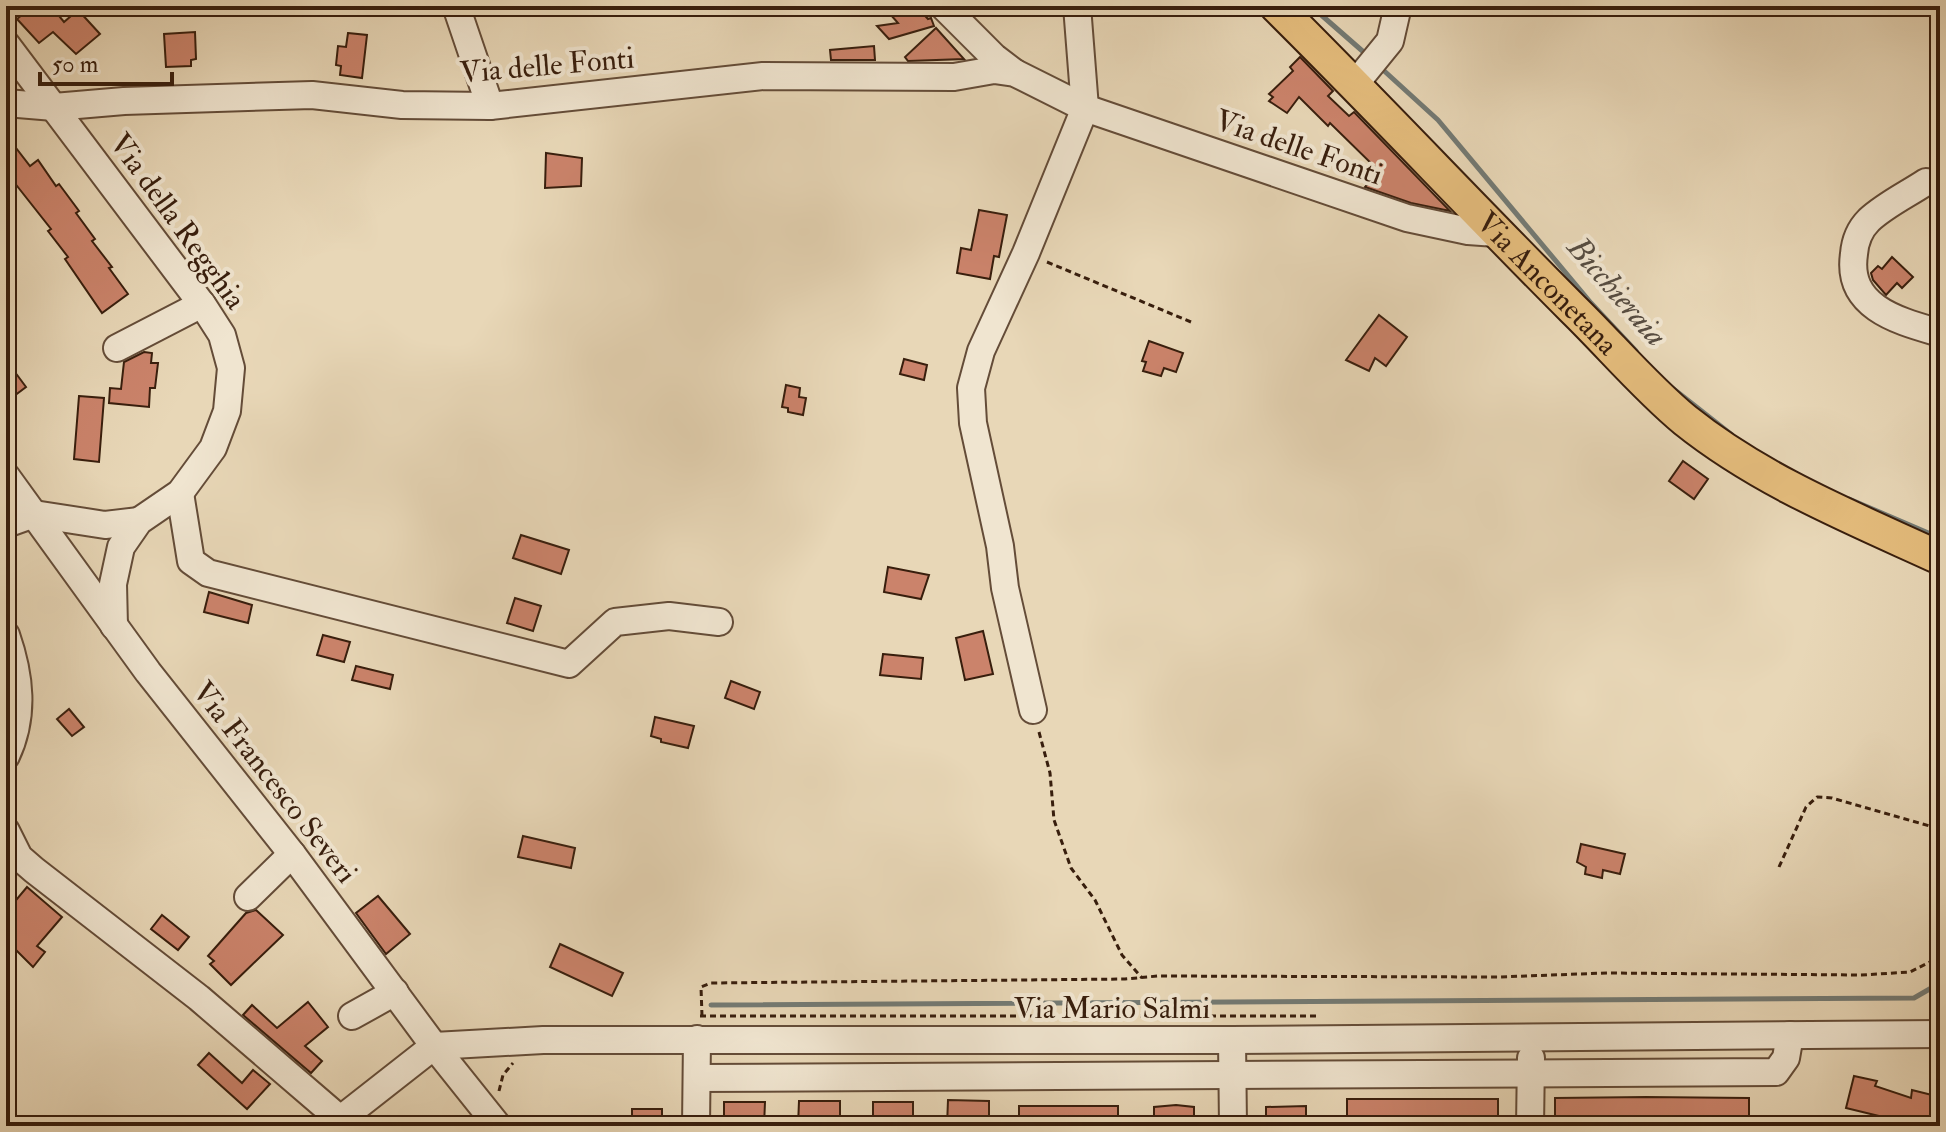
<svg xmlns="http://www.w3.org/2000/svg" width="1946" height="1132" font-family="'IM FELL Double Pica',serif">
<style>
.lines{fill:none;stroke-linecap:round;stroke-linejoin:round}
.stream{stroke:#737a74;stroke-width:5}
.building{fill:#cb836b;stroke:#381e0d;stroke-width:2}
.minor-casing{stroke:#644c38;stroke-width:30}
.major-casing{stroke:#381e0d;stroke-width:36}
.path{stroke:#381e0d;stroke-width:3;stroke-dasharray:6 4;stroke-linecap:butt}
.minor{stroke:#f0e5d0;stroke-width:26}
.major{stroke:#e4bc7c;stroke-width:32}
.labels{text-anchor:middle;stroke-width:8;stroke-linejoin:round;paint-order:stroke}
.street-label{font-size:30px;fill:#381e0d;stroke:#f0e5d0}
.water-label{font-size:32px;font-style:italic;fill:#564c41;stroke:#f0e5d0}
</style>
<rect width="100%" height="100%" fill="#e8d7b7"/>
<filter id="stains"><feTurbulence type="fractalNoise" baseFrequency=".0025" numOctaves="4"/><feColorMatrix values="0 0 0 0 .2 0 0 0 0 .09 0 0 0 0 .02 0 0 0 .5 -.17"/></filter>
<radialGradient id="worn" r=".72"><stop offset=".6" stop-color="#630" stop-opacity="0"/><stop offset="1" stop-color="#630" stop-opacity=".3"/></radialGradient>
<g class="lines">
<g class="stream">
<path d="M1311,6l56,49"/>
<path d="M1381,68l57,52 153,183 45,48"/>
<path d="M1671,387l61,48"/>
<path d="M1849,499l91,39"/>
<path d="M711,1005l1203,-7 26,-15"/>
</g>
</g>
<g class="building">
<path d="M33,6h18l13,16 14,-12 22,24 -24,20 -23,-22 -14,11 -22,-24z"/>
<path d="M883,6h33l12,13 3,-1 3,8 -45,13 -12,-13 21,-3z"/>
<path d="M936,28l28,31 -56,2 -3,-4z"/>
<path d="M195,32l1,27 -5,1v6l-25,1 -2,-33z"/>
<path d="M348,33l19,2 -5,43 -22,-3 1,-9 -5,-1 2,-19 8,1z"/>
<path d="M874,46l1,14h-44l-1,-10z"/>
<path d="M1300,57l33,34 -5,5 21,20 5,-4 96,99 -39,-8 -46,-16 14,-16 -49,-48 -2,3 -29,-29 -12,16 -18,-12 4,-4 -4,-3 24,-23 -3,-4z"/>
<path d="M6,135l24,31 8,-6 18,26 3,-2 20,27 -3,2 19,26 -3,2 20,26 -3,1 19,26 -26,19 -37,-54 3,-2 -20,-26 3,-2 -45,-57z"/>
<path d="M546,153l36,5 -1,28 -36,2z"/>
<path d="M979,210l28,5 -8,42 -5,-1 -4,23 -33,-6 4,-25 10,2z"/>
<path d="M1892,257l21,20 -11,11 -5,-5 -11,12 -13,-15 -2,-7 7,-7 4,3z"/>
<path d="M1379,315l28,22 -21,29 -11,-8 -6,13 -23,-11z"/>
<path d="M1149,341l34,12 -7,19 -12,-4 -3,8 -18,-5 3,-9 -4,-1z"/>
<path d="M144,352l8,1 -1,10h7l-3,25h-5l-1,19 -40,-4 1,-15 11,1 3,-27z"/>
<path d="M904,359l23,6 -3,15 -24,-6z"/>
<path d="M6,360l20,27 -20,15z"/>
<path d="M786,385l14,3 -1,9 7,1 -3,17 -15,-3v-4l-6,-1z"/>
<path d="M79,396l25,2 -5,64 -25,-3z"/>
<path d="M1683,461l25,18 -14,20 -25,-18z"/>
<path d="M521,535l48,15 -8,24 -48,-16z"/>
<path d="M888,567l41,8 -8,24 -37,-7z"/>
<path d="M209,592l43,13 -4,18 -44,-11z"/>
<path d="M515,598l26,8 -8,25 -26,-8z"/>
<path d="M983,631l10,43 -28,6 -9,-42z"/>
<path d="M323,635l27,7 -6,20 -27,-7z"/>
<path d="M883,654l40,4 -2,21 -41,-4z"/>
<path d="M356,666l37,9 -3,14 -38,-9z"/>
<path d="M731,681l29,11 -6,17 -29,-11z"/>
<path d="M69,709l15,18 -12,9 -15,-17z"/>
<path d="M655,717l39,9 -6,22 -27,-6v-3l-10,-3z"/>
<path d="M523,836l52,12 -4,20 -53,-11z"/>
<path d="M1581,844l44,10 -5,20 -17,-4 -1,8 -17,-4 1,-7 -9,-5z"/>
<path d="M27,887l35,30 -25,29 8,6 -12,15 -27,-27v-28z"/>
<path d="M378,896l32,38 -24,20 -30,-41z"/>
<path d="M256,910l27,25 -52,50 -21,-21 4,-3 -6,-5 38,-43z"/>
<path d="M162,915l27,22 -11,13 -27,-21z"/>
<path d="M560,944l63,29 -11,23 -62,-29z"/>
<path d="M308,1002l20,25 -23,19 17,15 -11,12 -68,-58 9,-10 25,23z"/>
<path d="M209,1053l33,30 11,-13 17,14 -23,25 -49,-44z"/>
<path d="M1854,1076l23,5 -2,5 36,12 1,-8 28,7 -3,29h-61l3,-10 -33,-8z"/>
<path d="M1646,1097l103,1v28h-194v-28z"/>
<path d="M1347,1099h151v26l-151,1z"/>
<path d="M948,1100l41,1v25h-42z"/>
<path d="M799,1101h41v25h-42z"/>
<path d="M724,1102h41l-1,24h-40z"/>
<rect x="873" y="1102" width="40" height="24"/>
<path d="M1176,1105l18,2v19h-40v-19z"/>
<rect x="1019" y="1106" width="99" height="20"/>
<path d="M1306,1106v20h-40v-19z"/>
<rect x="632" y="1109" width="30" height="17"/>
</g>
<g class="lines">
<defs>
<g id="minor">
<path d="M456,6l34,100"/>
<path d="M943,6l51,51 21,16"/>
<path d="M6,44l198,263 18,28 9,33 -4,43 -14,37 -33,45 -41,28 -18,26 -8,37 1,42"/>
<path d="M1355,84l35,-43 8,-35"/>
<path d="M6,103l48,4 70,-6 188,-6 90,10 88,1 273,-30 191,1 40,-7 21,3 70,35 322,110 61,13 28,2"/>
<path d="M1926,182c-18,12 -41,23 -57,38 -10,10 -14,21 -15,34 -8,54 45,67 86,79"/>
<path d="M117,348l85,-44"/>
<path d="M6,476l142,196 144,182 142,192 64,80"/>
<path d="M180,493l11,68 17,12 361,91 46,-42 54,-6 50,6"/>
<path d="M6,524l28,-10 71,11 34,-4"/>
<path d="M6,635c14,40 19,81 0,121"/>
<path d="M1033,710l-28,-122 -5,-42 -27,-123 -2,-35 10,-37 45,-98 59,-145 -8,-102"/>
<path d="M6,831l13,26 15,13 165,128 142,122"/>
<path d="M248,897l44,-43"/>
<path d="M352,1016l43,-24"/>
<path d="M1232,1040l1,86"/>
<path d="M434,1046l109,-6h689l708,-6"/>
<path d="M697,1078l1079,-6 10,-14 4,-23"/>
<path d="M332,1126l102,-80"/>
<path d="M696,1126l1,-87"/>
<path d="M1530,1126l1,-68"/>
</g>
<g id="major">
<path id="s1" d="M1276,6c101,100 197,203 297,303 36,35 74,80 112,111 76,61 168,98 255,138"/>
</g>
</defs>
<use href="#minor" class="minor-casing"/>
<use href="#major" class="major-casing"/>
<g class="path">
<path d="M1047,262l144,60"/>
<path d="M1039,732l11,41 4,47 17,48 24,32 27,55 20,23"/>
<path d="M1779,867l27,-60 11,-10 15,1 108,31"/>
<path d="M700,1016h620"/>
<path d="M702,1016l-1,-29 10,-4 414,-4 33,-3 341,1 108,-4 254,2 49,-3 30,-15"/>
<path d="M499,1091l4,-16 10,-12"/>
</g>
<use href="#minor" class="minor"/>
<use href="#major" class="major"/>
</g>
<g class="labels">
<g class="street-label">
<text transform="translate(547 65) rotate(-5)" y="10">Via delle Fonti</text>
<text transform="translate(1299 147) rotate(19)" y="10">Via delle Fonti</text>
<text transform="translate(178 221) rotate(54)" y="10">Via della Regghia</text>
<text dy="10" stroke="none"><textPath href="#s1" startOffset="388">Via Anconetana</textPath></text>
<text transform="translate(275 782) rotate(52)" y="10">Via Francesco Severi</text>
<text x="1112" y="1018">Via Mario Salmi</text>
</g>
<g class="water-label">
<text transform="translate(1618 291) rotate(49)" y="11">Bicchieraia</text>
</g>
</g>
<rect width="1946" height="1132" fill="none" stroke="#e8d7b7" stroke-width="32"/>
<rect x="8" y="8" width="1930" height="1116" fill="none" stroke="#381e0d" stroke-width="4"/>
<rect x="16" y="16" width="1914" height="1100" fill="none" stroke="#381e0d" stroke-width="2"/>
<path d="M40 72v12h132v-12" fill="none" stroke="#381e0d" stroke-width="4"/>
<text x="52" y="72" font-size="24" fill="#381e0d" stroke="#f0e5d0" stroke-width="6" paint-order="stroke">50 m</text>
<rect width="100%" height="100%" filter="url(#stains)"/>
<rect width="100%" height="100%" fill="url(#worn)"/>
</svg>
